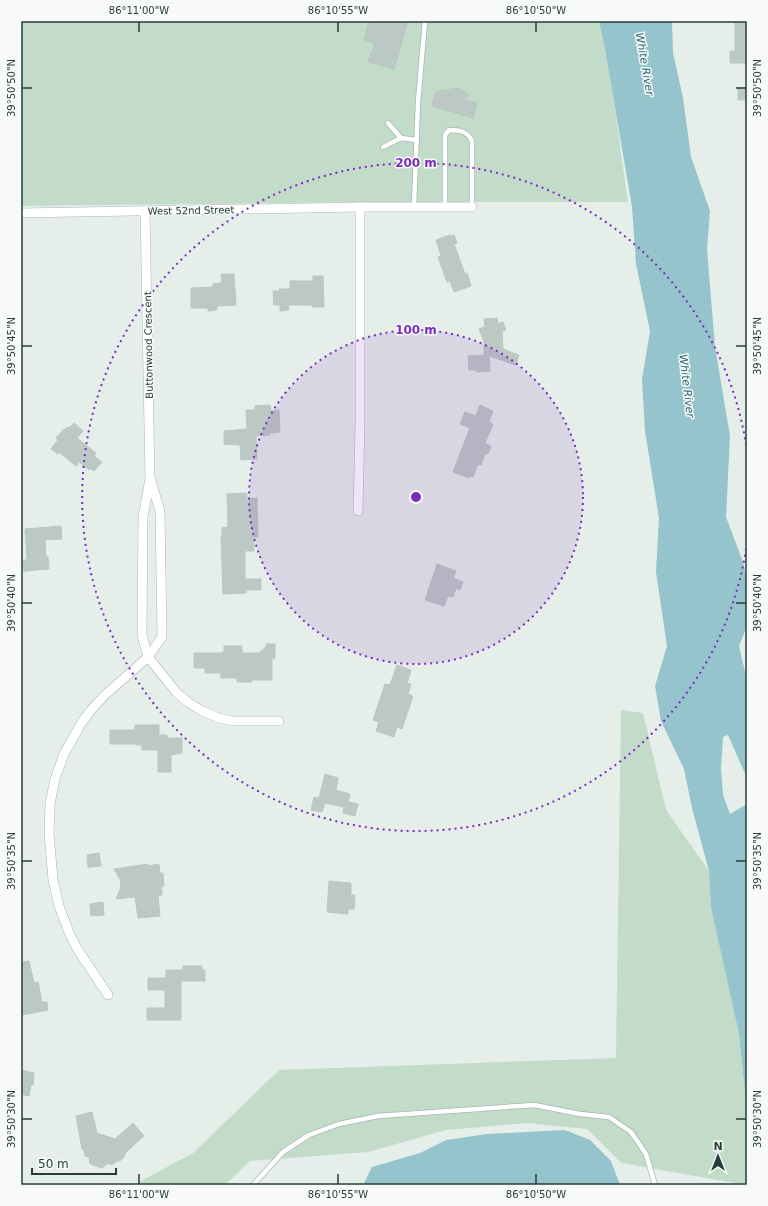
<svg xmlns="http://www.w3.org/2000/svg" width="768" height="1206" font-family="'DejaVu Sans',sans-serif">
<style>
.green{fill:#c2dcc9}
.water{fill:#95c4cc}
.building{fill:#bcc8c3;stroke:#b9c7c1}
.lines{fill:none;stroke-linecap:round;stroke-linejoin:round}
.service-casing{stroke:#a9b6b1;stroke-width:6}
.minor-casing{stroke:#a9b6b1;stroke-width:10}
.service{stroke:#fff;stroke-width:4.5}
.minor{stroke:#fff;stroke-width:9}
.ticks{fill:none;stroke:#273e38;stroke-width:1.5}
.ring{fill:none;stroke:#7b2cbf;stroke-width:2;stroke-dasharray:2 4}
.labels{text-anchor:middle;stroke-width:3;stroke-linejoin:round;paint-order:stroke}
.street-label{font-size:10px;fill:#273e38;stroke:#f7faf8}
.water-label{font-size:11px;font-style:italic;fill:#276874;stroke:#f7faf8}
.centre{fill:#7b2cbf;stroke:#f7faf8;stroke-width:2}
.ring-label{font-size:12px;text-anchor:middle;font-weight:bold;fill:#7b2cbf;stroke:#f7faf8;stroke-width:3;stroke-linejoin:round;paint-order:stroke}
.neatline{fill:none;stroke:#273e38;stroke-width:1.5}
.ticks-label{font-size:10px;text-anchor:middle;fill:#273e38}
</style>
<rect width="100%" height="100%" fill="#e6eeea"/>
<g class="green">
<path d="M21,21h578c14,60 20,121 29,181h-275l-332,4z"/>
<path d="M621,710l22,3 23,97 43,61 2,37 28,126 8,79v72l-126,-22 -34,-34 -60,-6 -81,7 -78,22 -118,9 -25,24h-91l59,-32 86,-83 337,-12z"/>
</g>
<g class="water">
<path d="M599,21h73l1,32 10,45 8,59 19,54 -3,38 8,98 15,89 -4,81 17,45 4,17v47l-8,20 8,34v98l-19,-43 -5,2 -2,31 2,27 7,19 17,-10v309l-8,-79 -28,-126 -2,-37 -17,-63 -8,-39 -23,-48 -6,-35 12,-40 -11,-74 3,-54 -14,-87 -3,-52 8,-48 -14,-67 -4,-57 -27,-158z"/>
<path d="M565,1130l25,10 21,21 9,24h-257l9,-18 48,-14 26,-13 41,-6z"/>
</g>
<g class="building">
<path d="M369,21h39l-14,48 -26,-7 7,-19 -11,-3z"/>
<path d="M735,23h12v40h-17v-12h5z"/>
<path d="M458,88l11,7 -4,5 12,3 -4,15 -41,-12 4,-14z"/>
<rect x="738" y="88" width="9" height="12"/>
<path d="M450,235l1,1 3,-1 3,8 -3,1 11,30 2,-1 4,13 -17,6 -4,-11 -3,1 -9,-25 3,-1 -5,-16z"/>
<path d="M221,274h13l2,31 -19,1v4l-9,1v-3h-17v-20l22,-1v-3l9,-1z"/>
<path d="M313,276h10l1,31h-12v-2h-24l1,5 -9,1v-6h-6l-1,-14h7l-1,-2h11v-8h23z"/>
<path d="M497,318l1,6 5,-2 3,8 -4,1 1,18 16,6 -3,10 -27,-9 1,15 -13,1v-2h-8l-1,-14 18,-1 -2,-1v-12l-5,-13 6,-2 -1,-8z"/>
<path d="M270,405l1,6 8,-1 1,22 -10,1v2l-14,1 1,23 -16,1 -1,-15 -16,-1v-13l23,-2 -1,-19h9v-4z"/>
<path d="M480,405l13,6 -4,11 4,2 -8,19 1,1 5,2 -3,8 -3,-1 -4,12 -3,-1 -5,13 -3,-1 -1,2 -16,-6 17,-44 -10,-4 5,-12 11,4z"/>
<path d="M74,423l9,8 -6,7 19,15 -2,3 8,6 -8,9 -4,-3 -1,2 -10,-8 -3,4 -17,-14 -1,2 -7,-5 7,-9 -2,-2 8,-9 1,1 2,-3 2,1z"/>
<path d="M247,493v6l10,-1 1,39h-4v14h-9v28h16v11h-15v3l-23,1 -2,-58h1v-8l6,-1 -1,-33z"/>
<path d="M61,526l1,13 -17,1 1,17h2l1,12 -25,2 -1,-11h4l-2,-31z"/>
<path d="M437,564l19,7 -3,7 10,4 -3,8 -4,-2 -3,9 -5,-1 -4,10 -19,-6z"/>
<path d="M266,644h9v14h-3v22h-20v2h-15v-4h-16v-5h-16v-5h-11v-15h28v-1h2v-6h18v7h17l7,-6z"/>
<path d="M397,665l14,5 -4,13 4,1 -3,10 5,2 -11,33 -5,-2 -3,10 -18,-6 3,-9 -6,-2 12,-36 5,1z"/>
<path d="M135,725h24v10h8v3h15v15l-11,2v17h-13v-22h-16v-5h-6v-1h-26v-14h25z"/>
<path d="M325,774l13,4 -2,12 14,4 -2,8 10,2 -3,12 -12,-3 1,-6 -19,-4 -3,9 -11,-2 3,-13 5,1z"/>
<path d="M99,853l2,13 -13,1 -1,-12z"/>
<path d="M148,864v2l11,-2 1,9h3l1,13 -3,1 1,8h-4l2,21 -22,2 -3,-21 -19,2 4,-9 1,-9 -7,-12z"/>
<path d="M329,881l22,2v12h4l-1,14h-6v5l-21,-2z"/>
<path d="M103,902l1,13 -13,1 -1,-12z"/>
<path d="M29,961l5,22 4,-1 4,20h5l1,8 -26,5 -1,-53z"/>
<path d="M183,966h19v4h3v11h-24v39h-34v-12h18v-18h-17v-12h18v-8h17z"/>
<path d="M21,1070l13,3 -1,12h-2l-2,11 -8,-2z"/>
<path d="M92,1112l5,21 18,6 18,-16 11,13 -19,17v3l-5,5h-3l-5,4 -4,-2 -6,5 -12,-4 -1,-7 -4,-1 -1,-6 -2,-1 -6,-33z"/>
</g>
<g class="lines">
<defs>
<g id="service">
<path d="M388,123l13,15"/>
<path d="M383,147l18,-9 16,2"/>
<path d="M414,207l4,-105 7,-81"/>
<path d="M445,207v-72l4,-5c11,0 18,1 23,11v66"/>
<path d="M253,1185l30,-33 26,-17 30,-11 39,-8 156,-11 46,9 29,3 22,15 15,22 9,31"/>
</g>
<g id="minor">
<path d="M145,211l5,268 -7,38 -1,118 6,22 29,36 12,10 13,8 17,7 13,3h47"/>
<path d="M21,213l339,-6h112"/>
<path d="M358,511l2,-88v-216"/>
<path d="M108,995l-30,-45 -8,-15 -11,-29 -6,-26 -2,-24 -2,-22 1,-30 5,-25 9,-25 18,-32 9,-12 14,-15 43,-38 14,-20 -2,-126 -9,-30"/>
</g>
</defs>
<use href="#service" class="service-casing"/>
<use href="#minor" class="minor-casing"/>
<use href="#service" class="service"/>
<use href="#minor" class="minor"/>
</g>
<path class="ticks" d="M139,22v10M338,22v10M536,22v10M22,88h10M736,88h10M22,346h10M736,346h10M22,603h10M736,603h10M22,861h10M736,861h10M22,1119h10M736,1119h10M139,1174v10M338,1174v10M536,1174v10"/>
<circle cx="416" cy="497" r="167" fill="#7b2cbf" fill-opacity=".12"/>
<g class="ring">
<circle cx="416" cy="497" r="167"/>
<path d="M747 543A334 334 0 1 1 747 451"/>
</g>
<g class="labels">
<g class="street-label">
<text transform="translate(191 210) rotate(-1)" y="4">West 52nd Street</text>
<text transform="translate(148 345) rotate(-91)" y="4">Buttonwood Crescent</text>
</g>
<g class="water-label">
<text transform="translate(645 64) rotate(80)" y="4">White River</text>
<text transform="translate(687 386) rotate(83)" y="4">White River</text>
</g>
</g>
<circle cx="416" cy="497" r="6" class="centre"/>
<g class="ring-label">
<text x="416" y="167">200 m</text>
<text x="416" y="334">100 m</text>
</g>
<rect width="768" height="1206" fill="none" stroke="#f7faf8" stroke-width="44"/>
<g transform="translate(718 1156)" stroke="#f7faf8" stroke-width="3" paint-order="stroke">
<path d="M0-3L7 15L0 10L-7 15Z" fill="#273e38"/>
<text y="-6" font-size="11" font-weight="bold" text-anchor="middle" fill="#273e38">N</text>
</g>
<path d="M32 1168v6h84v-6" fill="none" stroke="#273e38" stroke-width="2"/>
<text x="38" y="1168" font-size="12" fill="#273e38" stroke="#f7faf8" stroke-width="3" paint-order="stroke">50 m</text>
<rect x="22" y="22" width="724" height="1162" class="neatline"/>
<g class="ticks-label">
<text x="139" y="14">86°11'00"W</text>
<text x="338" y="14">86°10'55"W</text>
<text x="536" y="14">86°10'50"W</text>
<text transform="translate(11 88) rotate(-90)" y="4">39°50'50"N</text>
<text transform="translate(757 88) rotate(-90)" y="4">39°50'50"N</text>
<text transform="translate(11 346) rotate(-90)" y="4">39°50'45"N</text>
<text transform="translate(757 346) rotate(-90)" y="4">39°50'45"N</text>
<text transform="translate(11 603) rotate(-90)" y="4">39°50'40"N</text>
<text transform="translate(757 603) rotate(-90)" y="4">39°50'40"N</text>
<text transform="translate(11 861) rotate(-90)" y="4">39°50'35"N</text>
<text transform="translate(757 861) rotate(-90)" y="4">39°50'35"N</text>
<text transform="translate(11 1119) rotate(-90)" y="4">39°50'30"N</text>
<text transform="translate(757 1119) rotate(-90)" y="4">39°50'30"N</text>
<text x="139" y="1198">86°11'00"W</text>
<text x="338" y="1198">86°10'55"W</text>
<text x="536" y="1198">86°10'50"W</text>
</g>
</svg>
